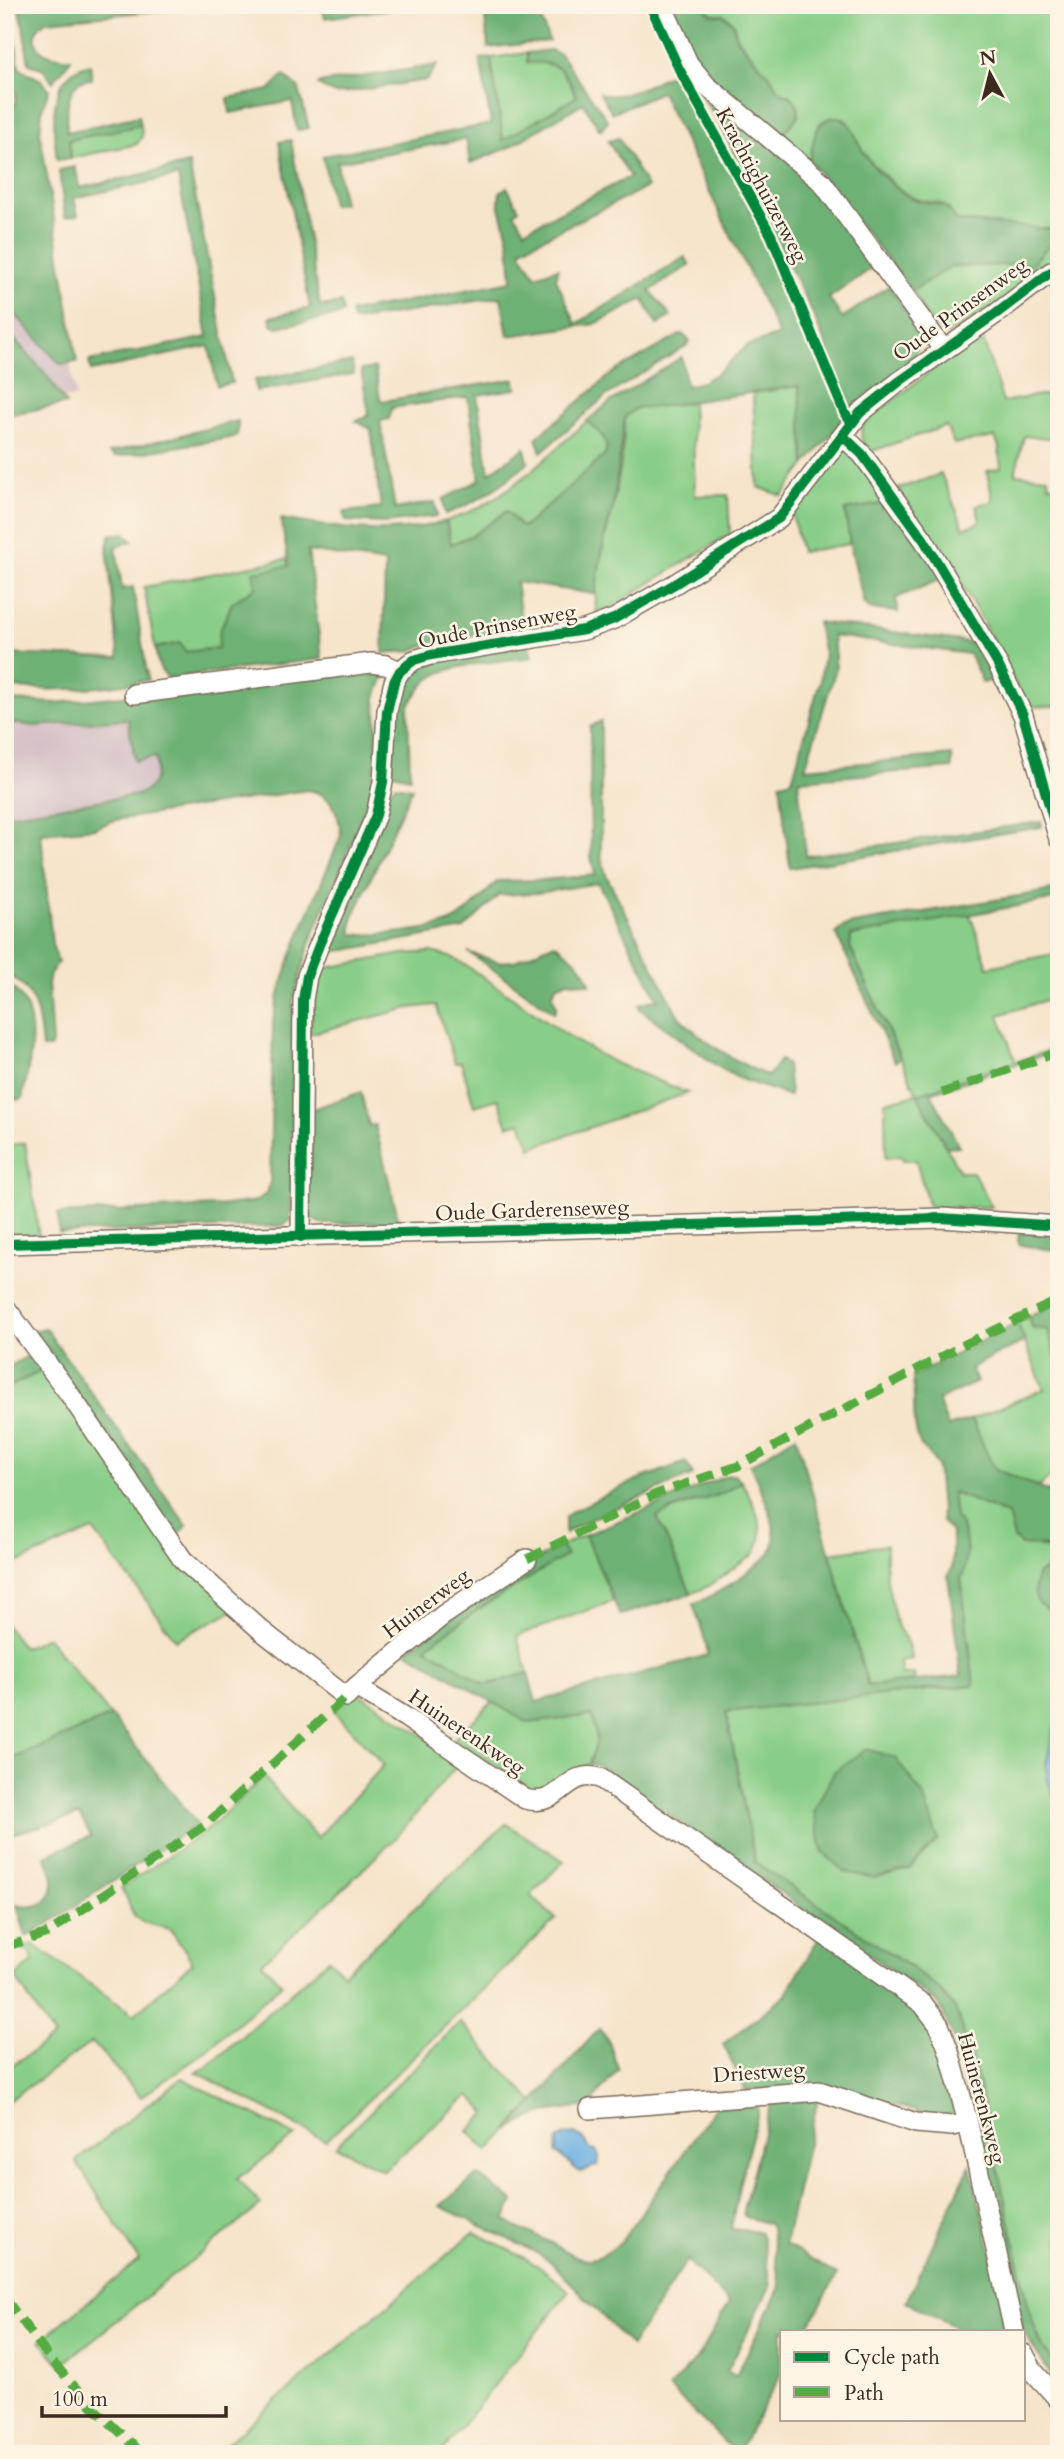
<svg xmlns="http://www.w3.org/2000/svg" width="1064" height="2459" font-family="Cardo,serif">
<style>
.industrial{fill:#d2bdc5}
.green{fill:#89ce88;stroke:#627c53;stroke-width:2}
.forest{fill:#6eb174;stroke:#546e49;stroke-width:2}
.water{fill:#6bb0e1;stroke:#536d80;stroke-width:2}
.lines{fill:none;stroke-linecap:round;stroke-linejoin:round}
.minor-casing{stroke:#7c6b5a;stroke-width:22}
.minor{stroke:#fff;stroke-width:19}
.quiet{stroke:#55ab43;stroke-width:9;stroke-dasharray:18 9;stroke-linecap:butt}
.cycleway-casing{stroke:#fcf5e5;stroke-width:15}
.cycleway{stroke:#00873e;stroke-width:10}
.labels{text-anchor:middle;stroke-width:5;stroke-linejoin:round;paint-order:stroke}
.street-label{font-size:21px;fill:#3b2a1e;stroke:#fcf5e5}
</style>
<rect width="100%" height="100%" fill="#fcf5e5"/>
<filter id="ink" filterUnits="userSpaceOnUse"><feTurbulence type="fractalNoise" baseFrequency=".0143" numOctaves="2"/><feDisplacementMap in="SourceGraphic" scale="14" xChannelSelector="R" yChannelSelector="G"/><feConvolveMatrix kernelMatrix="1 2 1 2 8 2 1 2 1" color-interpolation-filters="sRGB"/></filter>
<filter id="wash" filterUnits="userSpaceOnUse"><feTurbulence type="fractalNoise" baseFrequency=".00686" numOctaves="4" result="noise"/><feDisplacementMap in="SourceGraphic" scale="28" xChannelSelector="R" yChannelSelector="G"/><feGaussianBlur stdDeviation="1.57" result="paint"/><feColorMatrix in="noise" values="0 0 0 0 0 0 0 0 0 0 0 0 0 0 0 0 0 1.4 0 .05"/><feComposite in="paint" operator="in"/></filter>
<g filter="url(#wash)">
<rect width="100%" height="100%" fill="#f6e4ca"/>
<g class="industrial">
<path d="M5,27h4l67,370 -71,11z"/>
<path d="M128,719l28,38 -1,24 -6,9 -12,5 -132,20v-93l29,4 75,-4z"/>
</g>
<g class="green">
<path d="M701,5h358v225l-103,-9c-12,-26 -26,-14 -45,-24 -13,-7 -23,-18 -33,-28 -8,-7 -16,-18 -20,-27 -8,-20 -15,-34 -38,-19l-11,37 -29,-22 18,-23v-8l-5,-9 -15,-8 -9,-15 -32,-37 -4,-16 -10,-8h-11z"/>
<path d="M527,53v10c30,-2 38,6 49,34l-73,44 -12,-83z"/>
<path d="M141,125l1,11 -5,8 -66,14 -3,-18z"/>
<path d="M1059,234v36l-7,-7 -38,30 -67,42 -15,-11 -20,-33 39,-25 81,-2z"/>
<path d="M981,333l22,69 36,-7 20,1v43l-35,-3 -9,38 33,3 1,8h10v221l-32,1c-38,-76 -77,-151 -130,-218l44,-15 23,54 14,-5 2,-3 -4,-14 17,-5 -6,-30 14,-3 -2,-21 -4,-10 -41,7 -8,-18 -77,26c-9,-11 -11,-22 -1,-33z"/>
<path d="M800,386l5,79 -23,31 -24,-9 -5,-94z"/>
<path d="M692,402l3,94 33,-1 2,39 -119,73 -15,6c-2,-36 8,-69 16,-103 7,-30 12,-63 13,-93 7,-7 13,-11 22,-9z"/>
<path d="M587,421c10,10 24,18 18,34l-81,72 -4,-1 -13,-15 -34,24 -22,9 -5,-23c56,-17 99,-62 141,-100z"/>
<path d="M848,449l43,53 -46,8 5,34 -49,8 -10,-43 47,-55z"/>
<path d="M288,559l1,8 -33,20 -36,43 -2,18 -32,4 -6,-9 -25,5 -11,-61z"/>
<path d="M970,914l18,53 71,-14v43l-60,19 17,47 -99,32 43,78h13l19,35h-63l-13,-47h-13l-1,-4 -16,2 -1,-56 32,-8 -67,-147 1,-11 6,-2z"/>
<path d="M432,952l21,6 14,8 109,75 39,22 73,30 -157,55 -10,-26 -13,4 -10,-27 -24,7 -13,-44 -6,1 -19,-58 -27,3 -100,26 11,-65 83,-15z"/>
<path d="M25,1143l14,92 -34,2v-91z"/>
<path d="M1028,1317l5,12h14l12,37v103l-21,19 -41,-18 -6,-7 -19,-44 72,-30 -27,-66z"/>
<path d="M45,1369l189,241 -58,30 -83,-110 -88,38v-179z"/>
<path d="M741,1481c12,21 30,52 12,74l-44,31 -18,8 -34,-77c27,-16 62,-16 84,-36z"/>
<path d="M951,1492l58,23 5,23 36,12 3,8 -1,6 -15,11 17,35h5v113l-8,18 -5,25 2,15 11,28v560l-16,-21 -12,-31 -63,-274 -55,-74 -158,-107 -29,-151 248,-26 -13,-107 3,-7 1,-35 -10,-19z"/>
<path d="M585,1535l29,66 -97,35 11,37 -42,12 -60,-38 54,-39 86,-53 -6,-9z"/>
<path d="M886,1545v30l10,49 11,18 5,17 -12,2 1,14 13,-1 1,7 -47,5 -38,-133z"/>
<path d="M5,1624l18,24 24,-11 64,79 -106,46z"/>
<path d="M356,1691l105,70 -63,74 -53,52 -83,76 20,21 -81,71 -60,42 -49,-55 -87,61v-33l49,-33 -39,-60 17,-14 -1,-9 -9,-6 11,-4 101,71 59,-53 -23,-33 -28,-7 -8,-7 -13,-27 85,-57 58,-54 53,61 67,-73 -50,-54z"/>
<path d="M492,1702l36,21 65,-8 4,25 -8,24c-20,9 -30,22 -52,28l-83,-53z"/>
<path d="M506,1824l58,37 -34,34 26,24 -230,222 -130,-69 10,-4 123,-109 14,15z"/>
<path d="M460,2022l73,80 -45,49 -20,-20 19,-18 -18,-18 -86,76 -47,-25z"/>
<path d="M182,2078l113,58 -58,43 24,26 -200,160 -21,-24 99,-81 -63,-99z"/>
<path d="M474,2232c37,19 65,30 95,59l-129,163h-226z"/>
</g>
<g class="forest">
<path d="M5,5h215l-174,16c-6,4 -9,8 -10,14 -4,20 21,22 35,24l-18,23 -11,-14 -13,-4 -8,-51 -5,-5 -4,6 7,54 22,12 8,9 -7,20 -2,24 37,229 -17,2 -55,-61v-132l6,-2 -6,-50c15,-13 15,-31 0,-43z"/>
<path d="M321,5h101l-97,13z"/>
<path d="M484,5h74l-19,8 10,28 -61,7z"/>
<path d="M672,5h29l11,9 11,1 10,8 3,15 33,37 9,15 15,8 5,9v9l-18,22 -82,-72z"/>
<path d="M550,50l10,4 48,67 -8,9 -17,-27 -75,45 -38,15 -4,-24 -129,23 6,41 -11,2 -9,-49 168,-32 -11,-65 11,-1 12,82 73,-43c-10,-29 -20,-36 -49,-34v-10z"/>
<path d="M90,64l2,15c-27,0 -26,34 -25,53l72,-16 2,9 -72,15 2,18 -14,2c-4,-33 -11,-86 33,-96z"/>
<path d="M437,65l-10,15 -92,14 -17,-9 2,-2z"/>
<path d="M675,72l33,52 98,196 39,99 -40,46 -6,-79 -152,22c-9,-2 -15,2 -22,9l-12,91 -8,27 -10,59 -79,-12 6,45 -87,14 -24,10 -28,2 2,-90 -77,-12 14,108 -153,19c-12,-7 -11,-18 -14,-30l25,-5 6,9 32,-4 2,-18 12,-27 24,-16 -3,-15 36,-6 -8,-47c54,9 111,19 165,2l5,23 22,-9 34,-24 13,15 4,1 81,-72c6,-16 -8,-24 -18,-34l23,-19 72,-45 4,29 16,-4 17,-10 28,-26 32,-11 -118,-243 -49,21 -12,-20c23,9 53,-11 75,-21z"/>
<path d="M284,75l15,14 10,39 -12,2 -5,-29 -62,12 -2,-15 41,-8z"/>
<path d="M688,77l126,105 61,84 -46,32 13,20 47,-32 34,52 -11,22 -61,49 -37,-93 -97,-197z"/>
<path d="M836,117c18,6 15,12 23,27 9,19 33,44 52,54 20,9 33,-2 45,23l103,9v4l-27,30 -82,3 -38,24 -103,-131c6,-18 3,-40 27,-43z"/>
<path d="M619,138l28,49 -124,61 -2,5 15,23 22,-8 -2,11 20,45 109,-67 5,8 -40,26 21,25 -14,9 -14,-26 -48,25 -87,12 -7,-39 -148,24 -2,-9 161,-31 -3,-40 -10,-38 1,-11 7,-5 12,22 -5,4 11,17 105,-53 -22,-36z"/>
<path d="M291,140l29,166 21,-3 2,9 -7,4 -59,11 -5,-3 -2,-7 40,-9 -31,-166z"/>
<path d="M189,164l43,219 -15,3 -8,-40 -118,25 -2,-10 119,-24 -30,-161 -104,22 4,17 -13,2 -6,-47 16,-3 5,21z"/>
<path d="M5,329l41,45 20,30 -61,11z"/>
<path d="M682,334l8,7 -4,5 -80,50 -65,56 -5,-14 78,-66z"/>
<path d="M352,362l2,12 -98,17 -1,-11z"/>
<path d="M375,368l5,31 3,2 132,-22 1,10 -39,6 12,78 36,-25 3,15c-25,21 -52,41 -83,51l-2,-15 37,-19 -12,-83 -76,11 -3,11 -9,2 15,88 40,-7 2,14 -51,7 -40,-2 -2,-9 37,-4 -10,-79 -15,-8 11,-4 2,-5 -8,-42z"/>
<path d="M238,421v11l-3,5 -120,20 -6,-4z"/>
<path d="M891,502l53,76 -48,20 2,14 -27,-3 -7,-5 -14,-60 -5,-34z"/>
<path d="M125,533l7,8 -16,6 6,42 11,-2 15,93c-47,9 -95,12 -143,7v-33l114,4 -12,-111 3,-12z"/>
<path d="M817,622l165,22 17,34 -16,5 -14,-29 -136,-18 3,33 -31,99 147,-13v13l-154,12 8,76 235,-34 1,5 -252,41 -10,-85 12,-3 28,-99 4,-27z"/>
<path d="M529,644l3,13c-25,4 -79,6 -99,20 -10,6 -19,20 -25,30l2,70 -18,-4 2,-63 7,-25 9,-12 15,-9z"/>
<path d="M382,668l7,8 -6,3 -7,18 1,53 -5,35 -7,25 -54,129 -18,63 -2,218 -10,6 -222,7 -1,-19 159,-8 40,-5 10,-8 3,-10 3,-162c12,-65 45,-125 68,-186 -2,-23 -9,-42 -34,-45l-192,30 -20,8 -54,5 11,111 6,18 -8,12 -2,10 4,60 -2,4h-8c-3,-32 -5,-59 -37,-75v-158l132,-20c20,-8 20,-18 19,-38l-21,4 -7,-42 -94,7 -29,-4v-22l51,3z"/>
<path d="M601,721v134l5,20 73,142c25,25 56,45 89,59l12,-16 7,5 3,31 -50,-17 -23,-13 -77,-57 -1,-5 19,-5 -60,-116 -60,10 -39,2 -35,34 -119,21 -10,1 -6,-4 -1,-4 60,-151 7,-7 17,3 -60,131v15c23,2 78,-3 99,-12 18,-8 32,-28 47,-41l44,-1 53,-5 -4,-18 -1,-130z"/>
<path d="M1054,890l2,9 -205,37 -1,11 50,111 -5,4 -59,-129 7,-6 10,-3z"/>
<path d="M555,943c14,10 30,23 35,41l-22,-3 -12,5 -4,10 5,10 -3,6 -86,-60 30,10 17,-1z"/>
<path d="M5,982c40,25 25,79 17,117l-17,2z"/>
<path d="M1059,1047v3l-128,43 28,53 -13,1 -29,-53z"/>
<path d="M361,1092l8,33h6l24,97 -76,2 -10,-4 -6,-7v-102z"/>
<path d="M1020,1226l39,5v20l-38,-6 -3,-3z"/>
<path d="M1059,1302v64l-12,-37h-14l-5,-12z"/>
<path d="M1017,1323l8,18 -43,21 -11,7 6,13 -39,18 10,27 24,-8 19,44 6,7 62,26v114c-23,2 -28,-16 -22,-35l15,-11 1,-6 -3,-8 -7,-4 -22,-1 -7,-7 -6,-23 -56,-23 3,25c14,13 14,45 6,61l13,107 -248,27 29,150 158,107 26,20 16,19 22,68 54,241 12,31 16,21v19l-36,-57 -70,-295 -14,-32 -316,-222 -24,-16 -10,-2 8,-24 -5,-25 -64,8 -122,-72 105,-76 49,-29 7,9 -87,53 -54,39 60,38 42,-12 8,29 172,-47 -4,-19 -11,-32c20,-7 35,-18 52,-30 8,-6 20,-13 25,-21 15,-21 -12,-68 -20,-88l46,-29 72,250 93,-10 -13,-100 4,-8v-30l-2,-8 -8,-9 -5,-55c-3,-9 -13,-14 -17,-22 -8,-19 -5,-47 -7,-68z"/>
<path d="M45,1328l142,198 -10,10 -142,-205z"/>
<path d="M34,1353l11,16 -40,20v-21z"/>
<path d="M686,1462l7,13 -98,42 -30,16v-16l8,-6 61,-30z"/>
<path d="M728,1475h6l7,6c-23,20 -58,20 -84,36l34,77 -71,21 -35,-80z"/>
<path d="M111,1716l86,108 -150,101 -21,11 -9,-31c19,5 35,-1 36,-22 1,-9 -5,-19 -8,-27l46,-20 -12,-21 -74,21v-74z"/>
<path d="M866,1749l29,9 28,37 15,45 -29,29 -34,9 -31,-6 -22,-21 -8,-40 20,-39z"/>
<path d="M820,1936l110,78 30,105 -16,1 -111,-34 -87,5 -23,-47 62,-48z"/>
<path d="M599,2029c15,15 11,24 20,40l-31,37c-37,4 -48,5 -80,24z"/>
<path d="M819,2094l-34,150 52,31 -31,56h-24v42l-45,81 -68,-66 31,-33 29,-53 -42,-42 -56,86 -80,-84 -18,-11 -93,-45 37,-31 37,26 -9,19c13,10 22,11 36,18 35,16 44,36 80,4l97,-138 34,-4 5,7 1,6 -19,73 -8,43 29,3 3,6 7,49 -43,84 9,5 44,-89 -9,-58 -2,-5 -25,-8 -1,-6 29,-112z"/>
<path d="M970,2165l41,166h-47l-58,-29z"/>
</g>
<g class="water">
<path d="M1059,1723v86l-11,-28 -2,-15 8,-38z"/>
<path d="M575,2134l10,6 5,9 6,2 3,6 -1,8 -18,7 -24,-20 2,-12 7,-5z"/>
</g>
</g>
<g filter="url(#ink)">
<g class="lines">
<defs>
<g id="minor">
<path d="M662,5l26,58 18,22 116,97 121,167"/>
<path d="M843,436l19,18 62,86 73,123 26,52 36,124"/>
<path d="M134,694l237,-31 15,2 14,6"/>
<path d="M301,1237l2,-237 4,-24 12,-31 57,-130 7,-33 4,-71 7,-29 6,-11 14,-11 17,-5 153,-25 30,-11 59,-34 106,-67 81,-105 40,-32 97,-68 54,-41 8,10"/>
<path d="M5,1244l936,-26 118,8"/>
<path d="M5,1307l63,85 115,168 79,71 84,66 10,-10 49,30 120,82c37,10 39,-31 75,-21l323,226 16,21 10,26 19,72 46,208"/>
<path d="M356,1687l86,-71 85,-57"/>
<path d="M590,2109l229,-18 97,32 36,3 16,-3"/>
<path d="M1024,2354l9,17 26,29"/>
</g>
</defs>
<use href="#minor" class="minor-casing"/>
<use href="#minor" class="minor"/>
<g class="quiet">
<path d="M942,1093l117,-41"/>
<path d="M527,1559l129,-65 82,-28 229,-123 92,-43"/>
<path d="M5,1947l43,-14 156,-107 142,-129"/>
<path d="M5,2298l46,62 44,49 48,45"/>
</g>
<defs>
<g id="cycleway">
<path d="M650,5l29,64 92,166 74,179 7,9"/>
<path d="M843,436l19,18 62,86 73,123 26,52 36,124"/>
<path d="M301,1237l2,-237 4,-24 12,-31 57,-130 7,-33 4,-71 7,-29 6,-11 14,-11 17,-5 153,-25 30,-11 59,-34 106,-67 81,-105 40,-32 97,-68 54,-41 8,-1"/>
<path d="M5,1244l936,-26 118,8"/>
</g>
</defs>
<use href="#cycleway" class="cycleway-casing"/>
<use href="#cycleway" class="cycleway"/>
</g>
</g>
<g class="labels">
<g class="street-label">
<text transform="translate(762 185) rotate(62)" y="7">Krachtighuizerweg</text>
<text transform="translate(960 309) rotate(-36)" y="7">Oude Prinsenweg</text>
<text transform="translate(497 626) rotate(-11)" y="7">Oude Prinsenweg</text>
<text transform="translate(532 1210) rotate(-2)" y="7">Oude Garderenseweg</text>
<text transform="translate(426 1603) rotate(-37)" y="7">Huinerweg</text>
<text transform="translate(467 1732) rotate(34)" y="7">Huinerenkweg</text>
<text transform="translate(759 2072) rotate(-4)" y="7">Driestweg</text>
<text transform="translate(982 2098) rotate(75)" y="7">Huinerenkweg</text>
</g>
</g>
<rect width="1064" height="2459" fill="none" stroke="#fcf5e5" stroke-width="28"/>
<rect x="780" y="2330" width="245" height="91" fill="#fcf5e5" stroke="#afa495" stroke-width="2"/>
<rect x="794" y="2352" width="35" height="10" fill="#00873e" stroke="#afa495" stroke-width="2"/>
<text x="844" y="2364" font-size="21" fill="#3b2a1e">Cycle path</text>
<rect x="794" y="2387" width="35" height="10" fill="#55ab43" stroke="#afa495" stroke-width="2"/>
<text x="844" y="2400" font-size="21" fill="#3b2a1e">Path</text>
<g transform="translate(990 74) rotate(353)" stroke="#fcf5e5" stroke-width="5" paint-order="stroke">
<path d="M0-5L12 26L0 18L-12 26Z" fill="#3b2a1e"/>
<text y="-10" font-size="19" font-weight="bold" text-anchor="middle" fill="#3b2a1e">N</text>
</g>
<path d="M42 2406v10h184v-10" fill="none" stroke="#3b2a1e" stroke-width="3.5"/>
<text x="52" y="2406" font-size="21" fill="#3b2a1e" stroke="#fcf5e5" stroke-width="5" paint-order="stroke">100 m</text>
</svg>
